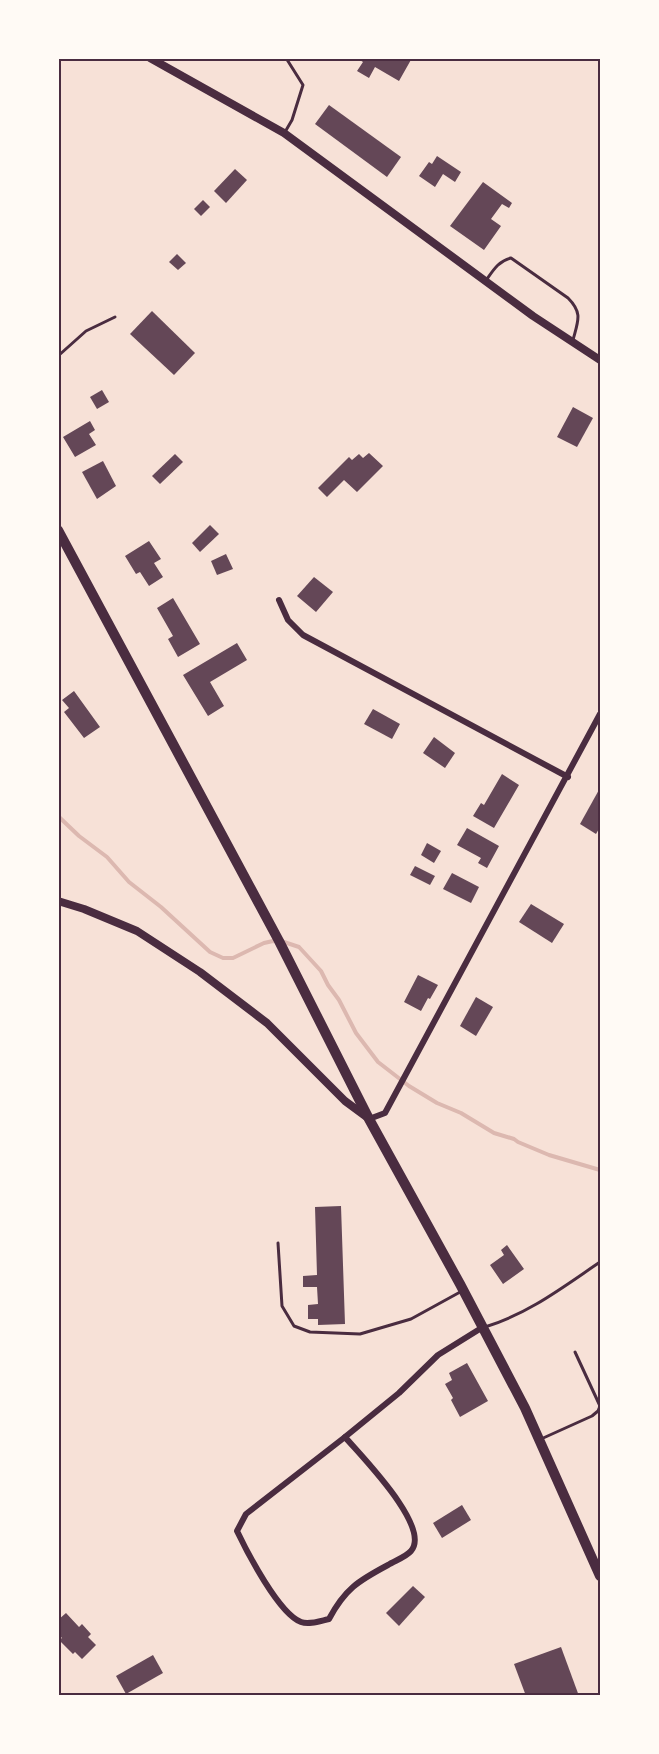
<svg xmlns="http://www.w3.org/2000/svg" width="659" height="1754" font-family="'Golos Text',sans-serif">
<style>
.lines{fill:none;stroke-linecap:round;stroke-linejoin:round}
.stream{stroke:#dcb8b0;stroke-width:4}
.building{fill:#644757}
.service{stroke:#4a2c40;stroke-width:3}
.minor{stroke:#4a2c40;stroke-width:6}
.tertiary{stroke:#4a2c40;stroke-width:8}
.primary{stroke:#4a2c40;stroke-width:10}
.neatline{fill:none;stroke:#4a2c40;stroke-width:2}
</style>
<rect width="100%" height="100%" fill="#f7e1d7"/>
<g class="lines">
<path class="stream" d="M58,816l21,20 28,21 22,25 32,25 49,45 13,6h10l31,-15 9,-2 11,1 15,5 22,24 7,14 11,15 17,33 22,29 31,24 28,17 24,10 33,20 20,6 4,3 31,13 51,15"/>
</g>
<g class="building">
<path d="M357,58h55l-13,23 -24,-14 -6,11 -12,-7 6,-9z"/>
<path d="M329,105l72,52 -14,20 -72,-53z"/>
<path d="M437,156l24,16 -6,10 -12,-8 -8,13 -16,-11 10,-14 3,2z"/>
<path d="M235,169l12,11 -21,23 -12,-12z"/>
<path d="M483,182l29,21 -3,5 -7,-4 -11,15 10,7 -17,24 -34,-24z"/>
<path d="M203,200l7,7 -9,9 -7,-7z"/>
<path d="M177,254l9,9 -8,7 -9,-8z"/>
<path d="M152,311l43,42 -21,22 -44,-41z"/>
<path d="M102,390l7,12 -12,7 -7,-12z"/>
<path d="M573,407l20,11 -16,29 -20,-10z"/>
<path d="M90,421l5,9 -6,4 7,11 -21,12 -12,-20z"/>
<path d="M369,453l14,13 -26,26 -13,-12 -17,17 -9,-9 31,-31 3,3 7,-6 4,4z"/>
<path d="M175,454l8,8 -23,22 -8,-8z"/>
<path d="M103,461l13,25 -19,13 -15,-27z"/>
<path d="M210,525l9,9 -19,18 -8,-9z"/>
<path d="M149,541l12,18 -7,4 9,14 -14,9 -9,-14 -4,2 -11,-18z"/>
<path d="M226,554l7,15 -16,6 -6,-14z"/>
<path d="M314,577l19,15 -17,20 -19,-16z"/>
<path d="M173,598l27,46 -22,13 -10,-18 5,-3 -16,-28z"/>
<path d="M237,643l10,17 -37,22 14,24 -16,10 -25,-41z"/>
<path d="M74,691l26,36 -16,11 -20,-26 5,-4 -7,-8z"/>
<path d="M373,709l27,15 -8,15 -28,-15z"/>
<path d="M434,737l21,16 -10,15 -22,-15z"/>
<path d="M502,774l17,11 -25,43 -21,-12 8,-13 3,2z"/>
<path d="M600,788v39l-4,7 -16,-10z"/>
<path d="M467,828l32,18 -12,22 -9,-5 3,-5 -24,-13z"/>
<path d="M427,843l14,8 -7,12 -13,-8z"/>
<path d="M415,866l20,10 -5,9 -20,-10z"/>
<path d="M452,873l27,14 -8,16 -28,-14z"/>
<path d="M531,904l33,20 -12,19 -33,-21z"/>
<path d="M418,975l20,10 -8,14 -2,-1 -7,13 -17,-9z"/>
<path d="M476,997l17,10 -17,29 -16,-10z"/>
<path d="M341,1206l4,118 -27,1v-6h-10v-14l10,-1 -1,-17h-14v-11l14,-1 -2,-68z"/>
<path d="M507,1245l17,24 -21,15 -13,-19 14,-10 -3,-5z"/>
<path d="M467,1363l21,38 -28,16 -9,-17 2,-2 -8,-14 7,-4 -3,-7z"/>
<path d="M462,1505l9,15 -29,18 -9,-15z"/>
<path d="M413,1586l12,11 -26,29 -13,-13z"/>
<path d="M66,1613l13,14 3,-3 9,10 -3,3 8,8 -14,14 -7,-7 -2,2 -14,-14 3,-2 -4,-4v-14z"/>
<path d="M561,1647l18,49h-53l-12,-32z"/>
<path d="M153,1655l10,18 -37,21 -10,-18z"/>
</g>
<g class="lines">
<g class="service">
<path d="M285,132l7,-12 11,-35 -17,-27"/>
<path d="M487,279c7,-10 12,-18 24,-21l57,40c15,15 10,23 5,42"/>
<path d="M58,356l28,-25 29,-14"/>
<path d="M278,1243l4,63 12,20 16,6 50,2 51,-15 51,-28"/>
<path d="M485,1327c43,-13 78,-40 115,-65"/>
<path d="M541,1439l51,-23 6,-5 2,-5 -25,-54"/>
</g>
<g class="minor">
<path d="M279,600l9,20 15,15 265,142"/>
<path d="M369,1119l16,-6 215,-399"/>
<path d="M345,1437c15,18 87,90 66,114 -5,6 -17,10 -23,14 -30,16 -43,24 -59,54 -9,2 -20,6 -28,3 -22,-8 -54,-70 -64,-91l9,-17z"/>
<path d="M345,1437l54,-44 39,-38 45,-28"/>
</g>
<g class="tertiary">
<path d="M150,58l134,75 249,183 67,44"/>
<path d="M58,901l26,8 53,22 63,41 67,51 78,78 23,17"/>
</g>
<path class="primary" d="M58,530l221,411 90,178 91,165 65,124 75,168"/>
</g>
<rect width="659" height="1754" fill="none" stroke="#fffaf5" stroke-width="120"/>
<rect x="60" y="60" width="539" height="1634" class="neatline"/>
</svg>
